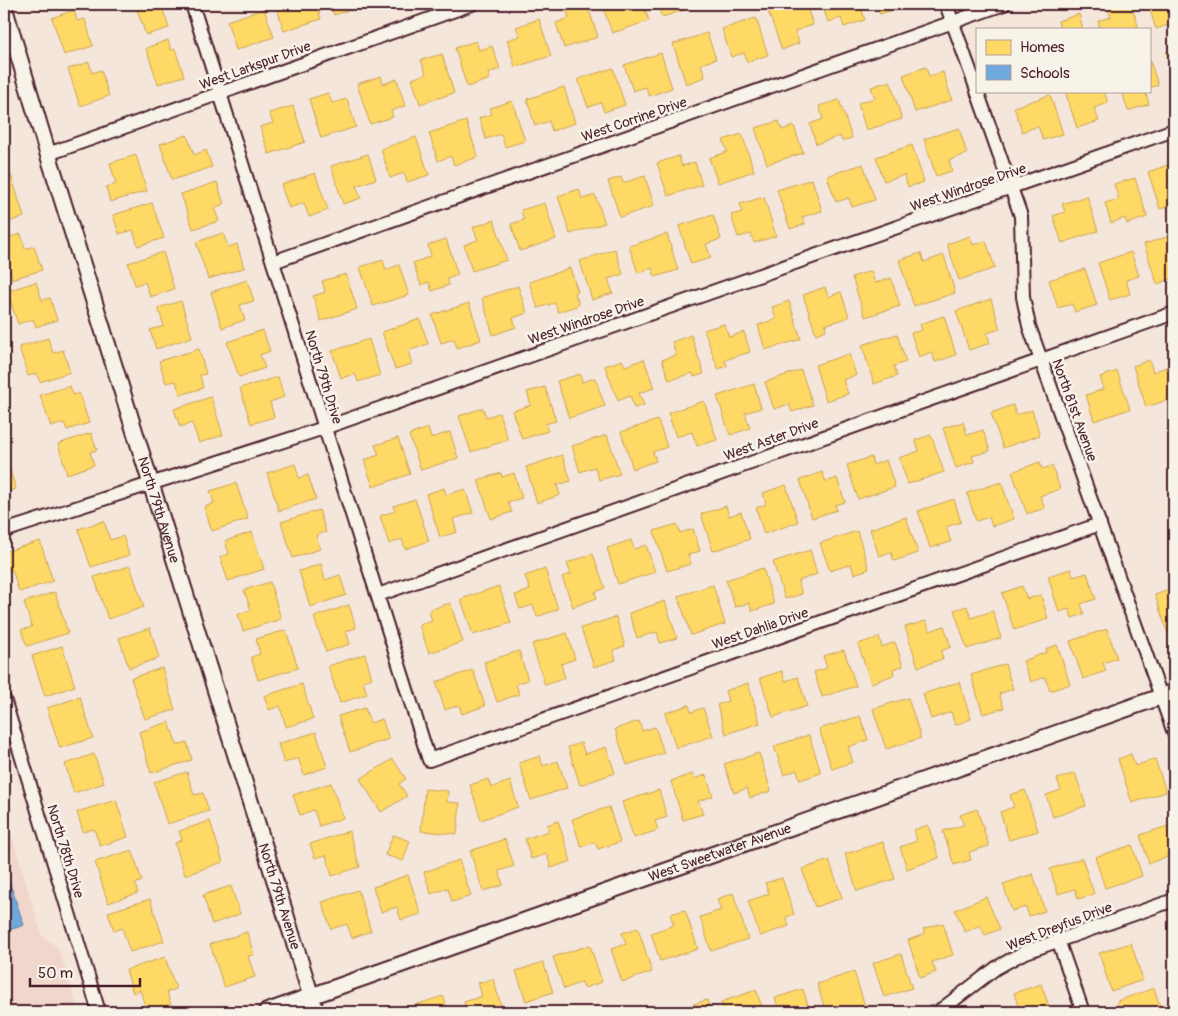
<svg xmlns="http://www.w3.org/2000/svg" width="1178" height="1016" font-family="Pangolin,sans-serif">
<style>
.built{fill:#f1d6cb}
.homes{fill:#ffd966;stroke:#c9a154}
.schools{fill:#6fa8dc;stroke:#647fa7}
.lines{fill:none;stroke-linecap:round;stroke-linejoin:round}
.minor-casing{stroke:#4a1f2b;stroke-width:16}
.tertiary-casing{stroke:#4a1f2b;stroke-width:19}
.minor{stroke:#f7f3e8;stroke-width:12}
.tertiary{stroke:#f7f3e8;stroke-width:15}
.labels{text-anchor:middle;stroke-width:5;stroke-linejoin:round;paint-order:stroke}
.street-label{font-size:14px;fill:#4a1f2b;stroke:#f7f3e8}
</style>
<rect width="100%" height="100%" fill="#f4e6db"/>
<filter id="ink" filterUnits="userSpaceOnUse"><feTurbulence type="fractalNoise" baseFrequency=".02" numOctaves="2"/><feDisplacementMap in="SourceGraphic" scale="10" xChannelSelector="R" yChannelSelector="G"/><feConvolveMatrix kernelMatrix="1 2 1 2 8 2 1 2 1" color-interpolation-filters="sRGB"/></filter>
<g filter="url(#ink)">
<path class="built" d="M4,809l38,127 16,11 21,65h-75z"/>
<g class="homes">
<path d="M135,4h26l8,24 -23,7z"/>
<path d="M280,4h36l5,15 -37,12 -8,-26z"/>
<path d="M330,4h28l1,3 -25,8z"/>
<path d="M580,4h7l11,33 -34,11 -8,-25 13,-5 -3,-9z"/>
<path d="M602,4h41l6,17 -37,12z"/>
<path d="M657,4h39l1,2 -35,11z"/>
<path d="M769,4h37l7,21 -18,6 4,12 -17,7 -16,-45z"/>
<path d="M822,4h38l5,16 -21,7 -3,-9 -13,4z"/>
<path d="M877,4h27l1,2 -25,8z"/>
<path d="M1107,4h24l8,25h-39l-2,-8 13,-4z"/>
<path d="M1148,4h26v19l-18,6z"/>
<path d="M264,9l10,28 -38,13 -9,-29z"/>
<path d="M74,10l3,11 8,-2 8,27 -29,9 -12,-37z"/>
<path d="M1079,14l4,15h-23l-2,-8z"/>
<path d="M756,18l12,37 -21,7 -3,-9 -13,4 -9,-28z"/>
<path d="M539,19l12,37 -36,11 -8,-27 13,-4 -4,-9z"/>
<path d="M707,33l9,26 -15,5 4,13 -19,7 -13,-40z"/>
<path d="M168,40l3,10 4,-1 9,27 -26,8 -12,-36z"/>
<path d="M476,41l3,9 13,-4 8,23 -12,4 2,6 -23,8 -12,-39z"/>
<path d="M1174,50v28l-8,-26z"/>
<path d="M661,53l11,35 -23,8 -3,-9 -13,4 -9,-26z"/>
<path d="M442,54l12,39 -34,11 -8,-25 14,-5 -5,-14z"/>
<path d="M1149,58l9,27 -9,3z"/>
<path d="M89,62l3,11 9,-3 8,26 -29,10 -12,-37z"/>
<path d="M926,67l3,10 14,-5 9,28 -37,12 -12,-37z"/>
<path d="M613,68l12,37 -21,7 -3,-9 -13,4 -10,-28z"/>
<path d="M381,76l2,8 14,-5 8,27 -14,5 2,6 -23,7 -13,-40z"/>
<path d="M890,81l12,38 -36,11 -8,-27 17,-5 -4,-11z"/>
<path d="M564,87l11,36 -23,8 -3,-10 -14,5 -8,-27z"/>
<path d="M1065,91h39l4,12 -14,5 5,13 -22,7z"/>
<path d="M1122,91h23l4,13 -21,7z"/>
<path d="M328,93l4,10 15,-4 9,28 -35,11 -12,-39z"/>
<path d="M1050,95l13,39 -20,6 -5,-14 -16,6 -8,-25z"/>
<path d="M839,100l13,38 -10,3 -2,-5 -24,8 -6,-20 13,-5 -4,-13z"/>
<path d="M512,101l13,40 -20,6 -4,-13 -15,5 -7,-21 13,-4 -2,-6z"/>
<path d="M293,106l12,36 -36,12 -9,-27 13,-4 -4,-10z"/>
<path d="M466,121l12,36 -24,8 -3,-9 -13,5 -9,-28z"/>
<path d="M779,121l3,9 12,-4 9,27 -36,11 -12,-36z"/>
<path d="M959,128l8,26 -18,6 3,11 -16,5 -12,-37z"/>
<path d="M742,134l12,37 -36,12 -9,-25 18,-6 -4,-12z"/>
<path d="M187,135l7,20 12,-5 6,17 -40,13 -12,-36z"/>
<path d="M416,137l13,38 -22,7 -3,-9 -14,5 -9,-29z"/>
<path d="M912,145l12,37 -16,5 -4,-12 -20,6 -8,-24z"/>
<path d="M4,150l5,16 -5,1z"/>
<path d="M368,154l8,25 -20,7 5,12 -18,6 -12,-38z"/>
<path d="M136,155l11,36 -37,11 -4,-15 10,-3 -6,-21z"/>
<path d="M679,156l3,10 13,-4 7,23 -34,11 -11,-33z"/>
<path d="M863,164l12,36 -23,7 -3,-9 -13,4 -9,-26z"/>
<path d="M1171,164l3,9v31l-14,5 -12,-37z"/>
<path d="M315,173l13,37 -19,7 -5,-14 -15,5 -8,-23z"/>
<path d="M11,175l13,42 -20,6v-46z"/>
<path d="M645,176l9,30 -34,11 -12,-36 13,-4 2,6z"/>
<path d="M1135,178l12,39 -20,7 -2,-6 -14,5 -6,-20 14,-4 -5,-15z"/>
<path d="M812,179l10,32 -20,6 3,7 -15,5 -13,-39z"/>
<path d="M217,182l7,22 -10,4 5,13 -26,8 -12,-35z"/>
<path d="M579,189l3,10 13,-4 10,28 -35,11 -12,-38z"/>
<path d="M1087,196l11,35 -36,12 -9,-27 12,-4 -3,-8z"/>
<path d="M764,197l12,39 -22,7 -3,-9 -13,3 -7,-22 11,-3 -2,-8z"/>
<path d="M152,203l12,35 -26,8 -5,-16 -14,4 -6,-19z"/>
<path d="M545,203l11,36 -36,12 -9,-27 13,-4 -3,-10z"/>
<path d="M713,215l8,24 -15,5 5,14 -20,6 -12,-38z"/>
<path d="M494,220l13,40 -35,11 -8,-26 14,-5 -5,-13z"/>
<path d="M223,233l5,14 9,-3 7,24 -36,11 -12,-37z"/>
<path d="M21,234l4,15 9,-3 8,24 -30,9 -2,-9 -6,1v-32z"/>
<path d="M667,234l11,36 -23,7 -3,-9 -14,5 -9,-27z"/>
<path d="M1174,235v43l-17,6 -13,-40z"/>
<path d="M970,236l3,9 13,-4 9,27 -36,12 -12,-36z"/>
<path d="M446,239l12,36 -11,4 2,6 -17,6 -3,-9 -8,3 -8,-22 18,-7 -3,-11z"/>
<path d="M615,249l8,25 -15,5 5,14 -21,7 -12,-39z"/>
<path d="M163,252l11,37 -24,8 -5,-15 -10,3 -7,-22z"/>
<path d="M1131,252l8,24 -13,4 4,14 -20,6 -12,-37z"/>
<path d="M921,253l3,9 20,-7 11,38 -41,13 -15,-46z"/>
<path d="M383,260l3,10 13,-5 10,30 -36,11 -13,-39z"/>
<path d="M570,268l8,24 -3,1 4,12 -21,7 -3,-9 -17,5 -9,-26z"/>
<path d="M1085,269l12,36 -22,7 -3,-8 -14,4 -9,-28z"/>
<path d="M871,271l4,12 16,-5 9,28 -35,11 -13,-40z"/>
<path d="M346,274l11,35 -36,12 -8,-25 12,-4 -3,-11z"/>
<path d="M247,280l7,21 -14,4 5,15 -23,8 -11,-36z"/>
<path d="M36,282l6,18 8,-2 7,22 -21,7 -3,-8 -15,5 -11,-33z"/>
<path d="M518,286l9,27 -14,5 3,9 -23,8 -11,-37z"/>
<path d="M825,287l3,10 13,-5 8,25 -24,8 1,5 -10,4 -13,-39z"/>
<path d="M991,299l9,30 -13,4 3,10 -21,7 -13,-39z"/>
<path d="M181,301l11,36 -36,12 -6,-19 14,-4 -6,-18z"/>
<path d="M789,301l12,38 -36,11 -7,-25 18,-6 -4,-12z"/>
<path d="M469,303l12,37 -24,8 -3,-9 -13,4 -9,-28z"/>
<path d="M944,316l12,39 -21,7 -3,-10 -13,5 -8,-24 11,-3 -2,-6z"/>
<path d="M420,319l8,25 -20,7 4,13 -17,5 -13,-37z"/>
<path d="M724,324l5,13 15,-5 6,20 -25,8 2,6 -9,3 -14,-39z"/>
<path d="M263,330l7,21 -10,4 5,13 -26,9 -12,-35z"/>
<path d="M897,334l9,28 -12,4 3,10 -23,8 -12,-39z"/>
<path d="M691,335l13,39 -10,3 -1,-4 -24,7 -7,-20 14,-5 -4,-13z"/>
<path d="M48,338l5,15 10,-3 7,22 -30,10 -3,-9 -9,3 -9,-29z"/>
<path d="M369,339l11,36 -22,7 -3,-8 -14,4 -9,-27z"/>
<path d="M199,349l7,25 -6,1 3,13 -23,7 -4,-14 -10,2 -7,-22z"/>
<path d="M849,354l7,21 -13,5 5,14 -22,7 -11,-36z"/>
<path d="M644,359l10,29 -15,5 5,12 -10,3 -4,-12 -12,5 -13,-35 17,-6 3,6z"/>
<path d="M1149,360l4,12 19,-7 2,8v25l-28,9 -13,-41z"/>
<path d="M801,370l12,35 -21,7 -3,-8 -15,5 -9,-27z"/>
<path d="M1117,371l13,38 -36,12 -8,-26 18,-6 -4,-12z"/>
<path d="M580,374l2,8 13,-4 10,28 -36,12 -12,-37z"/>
<path d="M278,377l6,20 -14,5 4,15 -23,7 -11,-36z"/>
<path d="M754,384l7,24 -16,5 5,15 -20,7 -13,-39z"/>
<path d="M70,386l3,9 6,-2 10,30 -22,7 -3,-7 -13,4 -11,-32z"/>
<path d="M545,387l11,34 -11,3 3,7 -26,8 -10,-28 19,-6 -4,-13z"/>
<path d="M211,397l12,38 -24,8 -7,-20 -12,4 -6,-18z"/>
<path d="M704,401l13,39 -20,6 -5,-14 -16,5 -8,-24z"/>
<path d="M1013,405l3,10 16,-5 8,25 -37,13 -12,-35z"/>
<path d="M483,408l3,9 13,-4 9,27 -37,12 -12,-36z"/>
<path d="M658,420l9,27 -14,5 3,9 -23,8 -12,-37z"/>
<path d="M963,422l4,13 16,-5 7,21 -18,5 2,6 -18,6 -13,-40z"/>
<path d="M428,428l3,10 19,-6 8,26 -37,12 -12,-35z"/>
<path d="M91,433l6,17 -7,2 4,13 -27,9 -9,-30z"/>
<path d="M607,435l13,39 -21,6 -4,-13 -15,5 -8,-26z"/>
<path d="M931,435l13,37 -36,12 -9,-26 20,-7 -4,-11z"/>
<path d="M398,438l12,36 -37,13 -9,-27 15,-5 -4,-10z"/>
<path d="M562,455l9,26 -14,4 3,10 -23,8 -11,-36z"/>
<path d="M871,457l2,8 13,-5 9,27 -37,12 -11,-34z"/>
<path d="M6,458l10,31 -12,3v-33z"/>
<path d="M1040,462l2,7 10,-3 8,23 -20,7 5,12 -18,6 -15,-42z"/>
<path d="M295,464l4,14 9,-3 8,24 -37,12 -12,-38z"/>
<path d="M822,472l4,10 11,-4 8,24 -10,3 2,5 -25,8 -12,-38z"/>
<path d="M501,473l1,4 12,-4 8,25 -14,4 4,10 -21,7 -13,-39z"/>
<path d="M1001,482l13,37 -22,7 -3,-9 -13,4 -9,-28z"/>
<path d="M236,483l12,36 -36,12 -8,-24 10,-4 -4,-12z"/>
<path d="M786,485l12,37 -34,12 -8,-26 10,-4 -3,-11z"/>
<path d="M444,488l2,7 19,-6 8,24 -20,6 4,13 -17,5 -14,-43z"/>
<path d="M415,499l14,42 -24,8 -3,-10 -13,5 -9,-28 15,-5 -2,-5z"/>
<path d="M954,499l7,23 -15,5 5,15 -21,6 -12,-37z"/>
<path d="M726,506l3,10 12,-4 9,27 -37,12 -12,-37z"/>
<path d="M319,510l7,22 -10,3 4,14 -27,9 -12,-36z"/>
<path d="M906,517l12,36 -24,8 -3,-9 -12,4 -9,-27z"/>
<path d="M104,521l6,19 13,-4 6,19 -38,12 -13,-38z"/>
<path d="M677,524l3,9 13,-4 7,22 -12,4 3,9 -24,7 -13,-40z"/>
<path d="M857,531l12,38 -15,5 -3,-10 -21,7 -10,-28z"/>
<path d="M252,532l12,37 -36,12 -8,-24 9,-3 -4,-13z"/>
<path d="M631,540l3,9 12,-4 9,27 -37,12 -11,-36z"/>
<path d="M40,541l13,40 -34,11 -7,-23 -8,3v-20z"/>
<path d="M810,550l7,24 -19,7 4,13 -17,5 -12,-37z"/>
<path d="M593,554l12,34 -10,4 2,6 -24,9 -11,-30 9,-3 -4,-11z"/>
<path d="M321,564l4,16 15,-5 6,20 -36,12 -11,-36z"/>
<path d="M130,566l14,41 -36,12 -14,-42z"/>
<path d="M763,568l11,36 -22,7 -3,-8 -14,4 -9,-27z"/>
<path d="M545,569l13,40 -21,8 -4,-12 -13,4 -5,-14 15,-5 -5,-14z"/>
<path d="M1071,569l2,8 14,-4 9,26 -15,5 3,10 -12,4 -3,-9 -10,3 -11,-36z"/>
<path d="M270,582l11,37 -38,12 -5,-17 13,-4 -7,-20z"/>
<path d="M713,585l12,39 -34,11 -13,-39z"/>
<path d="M499,586l12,37 -38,12 -12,-36z"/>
<path d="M1022,586l5,13 14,-4 7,24 -34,11 -12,-37z"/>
<path d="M1174,588v44l-6,2 -13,-39z"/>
<path d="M55,592l13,41 -41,13 -6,-16 11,-3 -8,-25z"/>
<path d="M665,601l12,37 -17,5 -3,-11 -20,6 -8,-25z"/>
<path d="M450,603l13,39 -34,11 -10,-28 13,-4 -3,-11z"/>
<path d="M349,605l7,23 -10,3 4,13 -24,8 -12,-35z"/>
<path d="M967,606l4,12 22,-7 8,27 -34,11 -13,-39z"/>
<path d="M616,617l9,29 -12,4 3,10 -22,7 -13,-39z"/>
<path d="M926,621l4,10 14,-5 7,21 -10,4 2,8 -25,8 -13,-40z"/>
<path d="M150,628l9,30 -30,10 -10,-30z"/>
<path d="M1107,629l10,29 -14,5 3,8 -23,8 -13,-38z"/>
<path d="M286,630l12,38 -40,12 -7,-23 9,-3 -4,-15z"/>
<path d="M567,633l8,26 -14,5 4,14 -20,7 -13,-41z"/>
<path d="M879,637l3,10 13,-5 8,24 -10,3 1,6 -23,8 -13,-39z"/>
<path d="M1057,645l13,39 -20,7 -5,-14 -14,5 -8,-21 24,-9 -1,-3z"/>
<path d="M62,646l13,40 -30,10 -13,-40z"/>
<path d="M844,650l12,36 -34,11 -8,-25 13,-4 -4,-12z"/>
<path d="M519,651l9,29 -12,4 3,10 -22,8 -13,-40z"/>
<path d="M365,654l7,24 -9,3 4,13 -27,9 -12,-37z"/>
<path d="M1005,664l8,25 -14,5 5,14 -21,6 -12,-39z"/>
<path d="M162,668l13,42 -30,9 -14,-41z"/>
<path d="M473,670l12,36 -23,8 -3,-9 -14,5 -9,-28z"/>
<path d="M782,671l3,10 13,-4 9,29 -34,11 -13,-39z"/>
<path d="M959,682l12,37 -16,6 -4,-13 -20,7 -8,-25z"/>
<path d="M748,683l12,40 -34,11 -9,-29 11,-4 -3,-10z"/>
<path d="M302,684l11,35 -27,8 -6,-21 -11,4 -5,-14z"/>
<path d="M80,697l13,41 -33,10 -13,-40z"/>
<path d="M908,698l13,40 -35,11 -13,-40z"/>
<path d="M689,705l2,7 12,-4 10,28 -37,12 -11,-35z"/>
<path d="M365,708l5,15 12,-4 7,20 -39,13 -12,-36z"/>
<path d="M860,716l8,24 -20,7 5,15 -21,7 -13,-40z"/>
<path d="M639,721l3,10 13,-4 9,26 -37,12 -12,-36z"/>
<path d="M169,722l8,23 10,-3 5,18 -41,13 -12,-41z"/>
<path d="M316,732l11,35 -23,8 -6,-17 -14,5 -6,-19z"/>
<path d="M809,735l12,38 -21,7 -3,-10 -13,5 -10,-29z"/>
<path d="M581,743l4,11 21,-7 9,26 -35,12 -12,-38z"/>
<path d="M759,753l12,38 -21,7 -3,-10 -13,5 -10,-29z"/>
<path d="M94,754l10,29 -30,10 -9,-29z"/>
<path d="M1131,754l4,12 20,-7 11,33 -34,11 -14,-44z"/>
<path d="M540,756l3,10 15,-5 9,27 -36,12 -12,-37z"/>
<path d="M393,759l13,20 -7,5 8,12 -26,16 -21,-33z"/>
<path d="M187,772l7,23 9,-2 6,18 -42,13 -13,-42z"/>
<path d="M1075,773l11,33 -33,11 -7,-22 15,-5 -4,-11z"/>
<path d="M692,774l2,5 12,-4 7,21 -15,5 5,13 -20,6 -12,-39z"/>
<path d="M488,779l3,9 19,-7 8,26 -37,13 -11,-35z"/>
<path d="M331,783l12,35 -24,8 -5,-16 -14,5 -7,-20z"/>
<path d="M425,789l23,2 -1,11 13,1 -3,31 -36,-3z"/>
<path d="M659,790l8,27 -12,4 3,9 -24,8 -12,-36z"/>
<path d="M1025,790l13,41 -29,9 -9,-28 14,-5 -4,-12z"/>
<path d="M116,800l12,37 -28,9 -6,-17 -11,3 -6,-20z"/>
<path d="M609,807l11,35 -22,7 -3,-7 -14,5 -9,-28z"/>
<path d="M977,809l12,37 -20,6 2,8 -17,5 -11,-34 21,-6 -4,-10z"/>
<path d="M210,821l13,41 -38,13 -10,-32 7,-3 -3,-9z"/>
<path d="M558,821l13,40 -20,7 -4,-14 -16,5 -6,-20 24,-8 -2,-6z"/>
<path d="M1174,824v41l-1,1 -3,-10 -21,7 -9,-28z"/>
<path d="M928,825l11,33 -32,11 -7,-22 17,-6 -3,-11z"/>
<path d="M349,831l11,36 -28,9 -6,-21 -11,3 -5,-14z"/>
<path d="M393,835l17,6 -7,20 -18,-6z"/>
<path d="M505,839l9,27 -15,5 4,14 -20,6 -13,-40z"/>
<path d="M883,842l12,37 -38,12 -12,-37z"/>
<path d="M1132,845l10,31 -37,12 -10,-31z"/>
<path d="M132,850l10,31 -7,3 3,9 -30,10 -13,-41z"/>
<path d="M1082,858l12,36 -16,5 -3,-10 -17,5 -8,-25z"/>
<path d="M459,860l12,36 -19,6 -4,-14 -17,6 -7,-22z"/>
<path d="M829,860l13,38 -27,9 -13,-38z"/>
<path d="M1033,874l12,37 -16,5 -3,-9 -14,4 -9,-27z"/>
<path d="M408,875l13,39 -20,6 -4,-13 -16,5 -8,-25z"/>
<path d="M782,878l12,36 -8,3 3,9 -29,10 -12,-35 21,-7 -4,-11z"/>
<path d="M231,886l9,28 -28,10 -9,-29z"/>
<path d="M358,890l13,41 -19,7 -5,-14 -16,5 -9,-27z"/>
<path d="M733,893l15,46 -37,12 -11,-34 21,-7 -4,-11z"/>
<path d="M986,897l14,32 -15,6 -5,-10 -15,7 -10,-22z"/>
<path d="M150,899l14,42 -34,11 -8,-24 -8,3 -6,-19z"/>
<path d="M685,910l13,39 -38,12 -9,-28 23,-8 -4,-11z"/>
<path d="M943,923l10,32 -21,7 4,10 -16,6 -12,-38 17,-6 -2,-5z"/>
<path d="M1174,925v18l-5,-16z"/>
<path d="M638,928l14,44 -30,10 -11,-33 15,-5 -4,-11z"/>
<path d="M247,932l7,23 -6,1 7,21 -31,10 -14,-43z"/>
<path d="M1131,943l12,37 -32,11 -12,-38z"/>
<path d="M590,945l12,37 -18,6 -2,-6 -18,7 -11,-32z"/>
<path d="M901,954l11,34 -28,9 -11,-34z"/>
<path d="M165,957l11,32 -9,3 6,19 -26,1 -7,-22 -7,3 -7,-23z"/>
<path d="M543,962l10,30 -27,9 -10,-30z"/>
<path d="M854,972l13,40h-18l-1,-2 -8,2h-14l-9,-28z"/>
<path d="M493,979l10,33h-36l-3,-10 18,-6 -4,-13z"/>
<path d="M1041,984l10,28h-31l-6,-19z"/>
<path d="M1154,988l8,24h-41l-4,-11z"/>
<path d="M803,989l7,23h-30l-5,-14z"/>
<path d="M756,990l8,22h-40l-3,-10z"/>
<path d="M443,996l6,16h-42l-1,-4z"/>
<path d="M707,1000l4,12h-23l5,-2 -2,-5z"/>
</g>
<path class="schools" d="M4,866l20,59 -20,7z"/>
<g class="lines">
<defs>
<g id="minor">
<path d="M192,4l237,756 671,-236"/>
<path d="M946,4l31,86"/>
<path d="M977,91l44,125 2,81 6,29 145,407"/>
<path d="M48,154l424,-150"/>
<path d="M273,262l731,-258"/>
<path d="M4,531l320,-103 850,-298"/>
<path d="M378,595l796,-282"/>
<path d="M4,699l95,313"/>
<path d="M1058,940l25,72"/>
<path d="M938,1012l58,-44 27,-15 151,-53"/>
</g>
<g id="tertiary">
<path id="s1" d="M4,7l44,147 268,858"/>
<path id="s2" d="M266,1012l908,-320"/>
</g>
</defs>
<use href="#minor" class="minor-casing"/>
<use href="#tertiary" class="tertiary-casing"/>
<use href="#minor" class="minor"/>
<use href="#tertiary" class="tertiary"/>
</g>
</g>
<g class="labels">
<g class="street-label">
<text transform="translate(255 65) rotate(-20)" y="5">West Larkspur Drive</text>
<text transform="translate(634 119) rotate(-19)" y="5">West Corrine Drive</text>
<text transform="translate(968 187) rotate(-19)" y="5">West Windrose Drive</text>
<text transform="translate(586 320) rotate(-19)" y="5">West Windrose Drive</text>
<text transform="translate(324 377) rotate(73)" y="5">North 79th Drive</text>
<text transform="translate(1075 410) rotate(70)" y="5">North 81st Avenue</text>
<text transform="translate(771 439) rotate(-20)" y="5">West Aster Drive</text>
<text dy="5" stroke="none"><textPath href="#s1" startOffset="526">North 79th Avenue</textPath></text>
<text transform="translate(760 628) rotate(-19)" y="5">West Dahlia Drive</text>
<text transform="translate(66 851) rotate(73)" y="5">North 78th Drive</text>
<text dy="5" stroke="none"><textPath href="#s2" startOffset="481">West Sweetwater Avenue</textPath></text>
<text dy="5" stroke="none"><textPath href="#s1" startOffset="931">North 79th Avenue</textPath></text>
<text transform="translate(1059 926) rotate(-21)" y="5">West Dreyfus Drive</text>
</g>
</g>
<rect width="1178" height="1016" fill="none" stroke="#f7f3e8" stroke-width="20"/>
<rect x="10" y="10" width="1158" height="996" fill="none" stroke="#4a1f2b" stroke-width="2" filter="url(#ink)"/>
<rect x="976" y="28" width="175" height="65" fill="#f7f3e8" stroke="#b29e9c"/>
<rect x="986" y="40" width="25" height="15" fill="#ffd966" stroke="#b29e9c"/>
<text x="1020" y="52" font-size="15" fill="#4a1f2b">Homes</text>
<rect x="986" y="65" width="25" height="15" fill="#6fa8dc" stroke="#b29e9c"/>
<text x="1020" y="78" font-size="15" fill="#4a1f2b">Schools</text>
<path d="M30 978v8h110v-8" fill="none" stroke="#4a1f2b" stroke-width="2.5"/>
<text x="38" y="978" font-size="15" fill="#4a1f2b" stroke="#f7f3e8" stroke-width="4" paint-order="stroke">50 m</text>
</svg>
